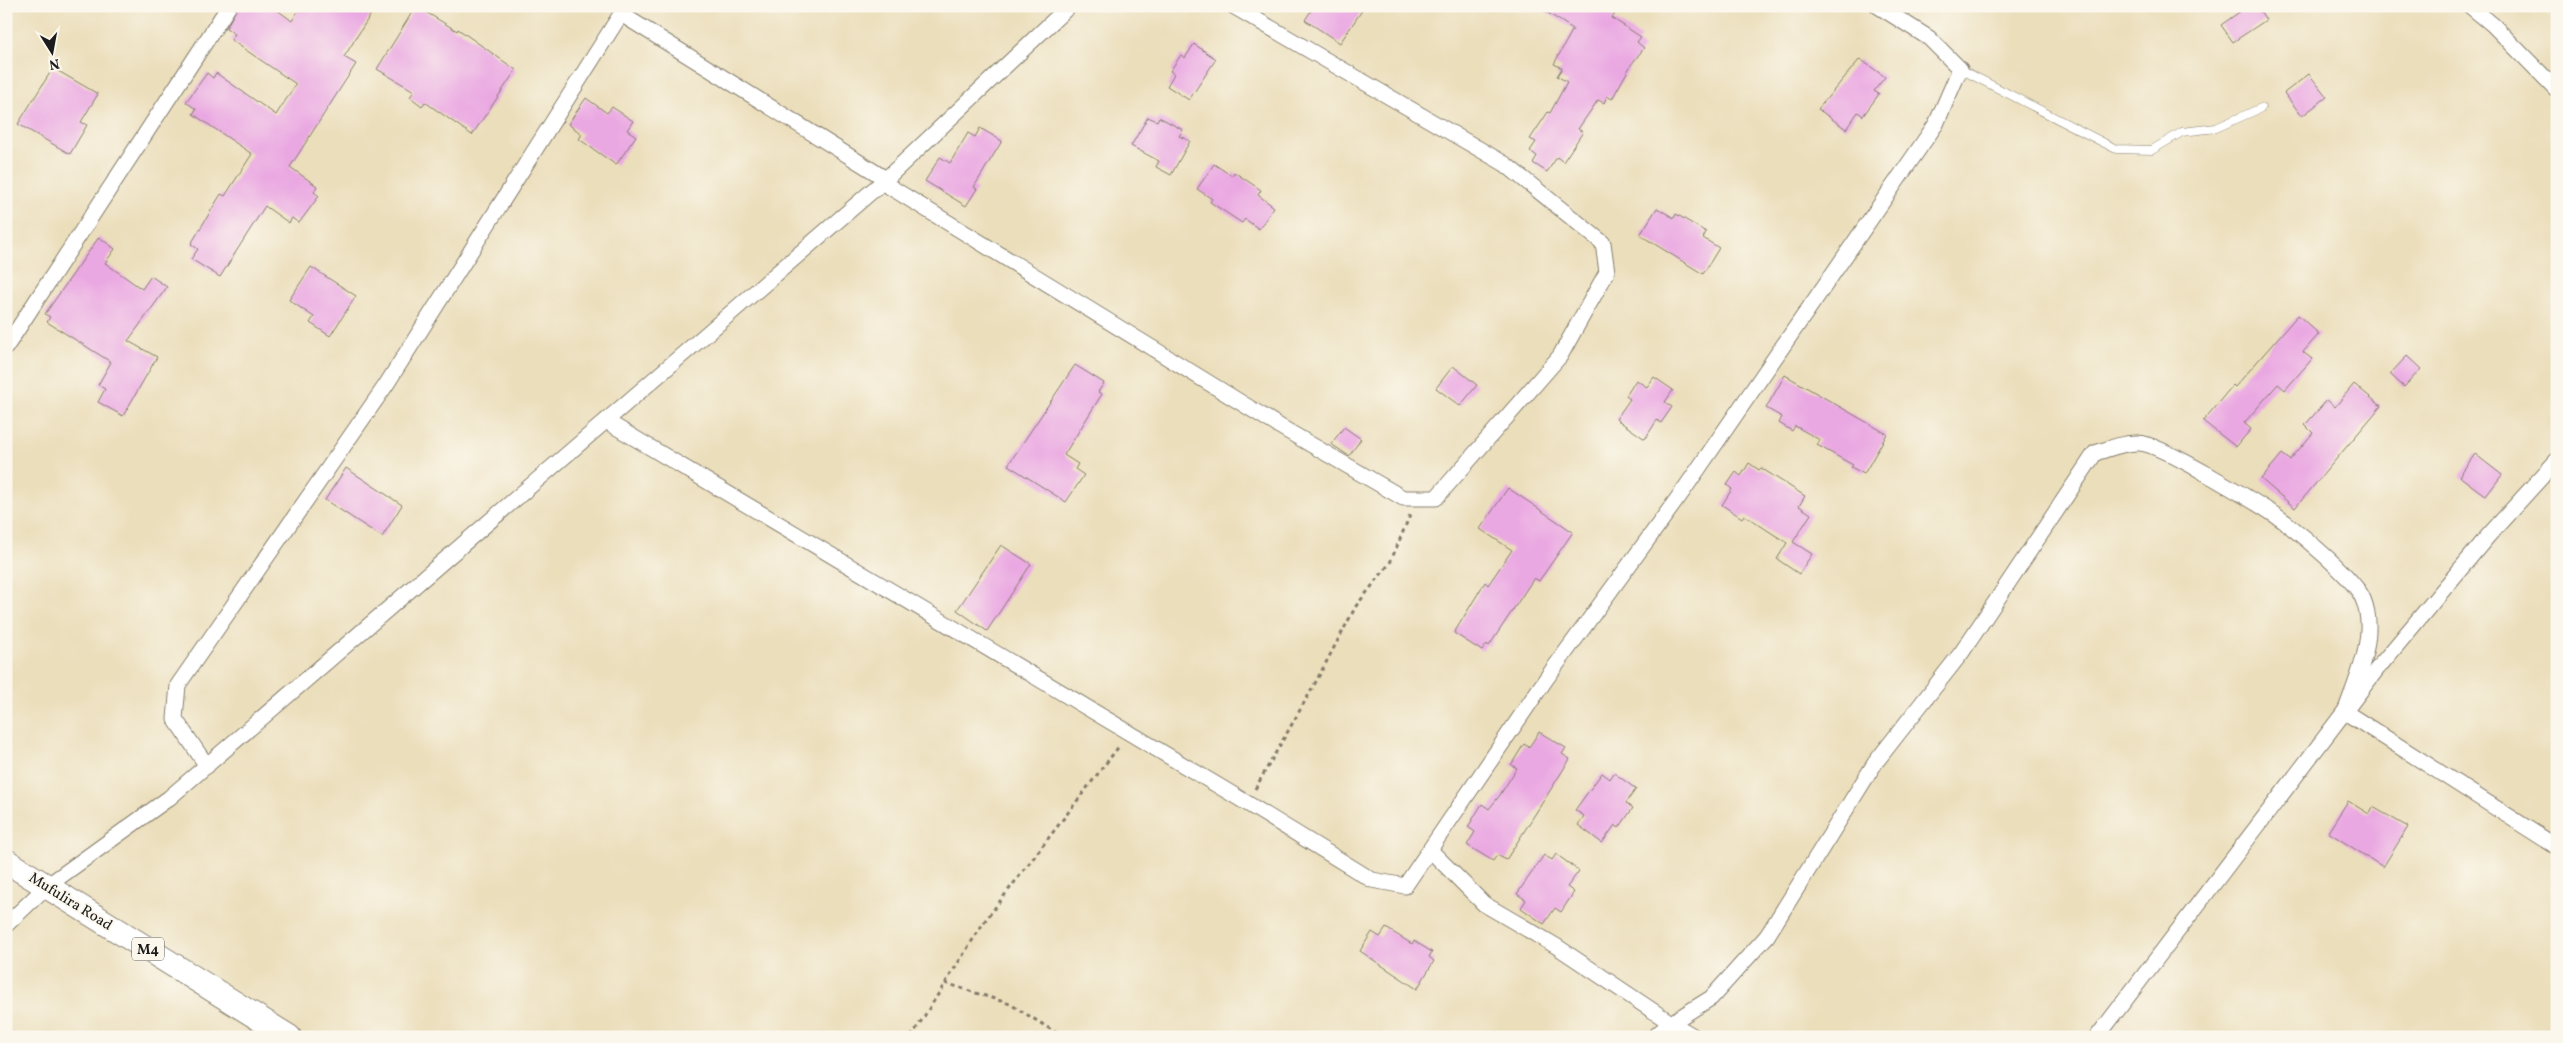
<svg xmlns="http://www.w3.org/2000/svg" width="2563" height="1043" font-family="Vollkorn,serif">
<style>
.building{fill:#eaa8e2}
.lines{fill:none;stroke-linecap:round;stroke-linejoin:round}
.lane-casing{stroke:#847d6c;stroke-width:9}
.street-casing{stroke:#847d6c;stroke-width:17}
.primary-casing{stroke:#847d6c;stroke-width:26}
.path{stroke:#847d6c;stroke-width:3;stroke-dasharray:4 4;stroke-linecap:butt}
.lane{stroke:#fff;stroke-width:8}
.street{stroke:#fff;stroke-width:15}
.primary{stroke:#fff;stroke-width:24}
.labels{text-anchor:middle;stroke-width:4;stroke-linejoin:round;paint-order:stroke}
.shield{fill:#fbf7ec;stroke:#5f5e5a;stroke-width:1}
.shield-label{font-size:14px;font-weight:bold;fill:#1c1c1c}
.street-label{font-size:15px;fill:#1c1c1c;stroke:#fbf7ec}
</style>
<rect width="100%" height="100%" fill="#fbf7ec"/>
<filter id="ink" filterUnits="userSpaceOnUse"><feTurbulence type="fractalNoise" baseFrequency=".02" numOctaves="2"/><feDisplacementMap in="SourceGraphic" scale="10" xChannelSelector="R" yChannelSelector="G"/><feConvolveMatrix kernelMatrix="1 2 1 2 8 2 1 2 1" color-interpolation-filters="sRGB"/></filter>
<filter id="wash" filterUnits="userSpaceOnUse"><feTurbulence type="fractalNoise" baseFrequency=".0096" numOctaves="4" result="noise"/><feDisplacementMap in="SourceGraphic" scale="20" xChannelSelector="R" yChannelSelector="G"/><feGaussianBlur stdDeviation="1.12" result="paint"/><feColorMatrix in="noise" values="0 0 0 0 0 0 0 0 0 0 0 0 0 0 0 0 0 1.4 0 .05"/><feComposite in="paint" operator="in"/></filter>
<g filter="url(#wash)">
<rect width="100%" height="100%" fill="#ebdebb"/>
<g id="blocks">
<g class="building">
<path d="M238,6h34l20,15 9,-15h75l-32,51 12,7 -66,103 27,19 -3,6 5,4 -20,27 -7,-5 -3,5 -24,-17 -45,71 -29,-18 7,-10 -7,-5 30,-50 4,2 27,-42 -59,-40 3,-5 -10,-7 21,-29 6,5 3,-5 60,42 20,-31 -65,-44 4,-6 -9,-6z"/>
<path d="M416,6l41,25 1,-2 58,41 -44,65 -47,-33 -3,4 -12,-9 4,-6 -37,-22z"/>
<path d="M1314,6h51l-25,37 -35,-23z"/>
<path d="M1537,6h69l10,6 -4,6 29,19 -4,5 7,6 -13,17 -19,34 -5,-3 -3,7 -6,-3 -20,29 5,3 -20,30 -6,-5 -10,15 -14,-9 4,-7 -7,-5 6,-9 -6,-3 18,-27 2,1 17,-31 -10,-6 5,-8 -8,-4 19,-35z"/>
<path d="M2248,6h9l9,14 -33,22 -12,-17z"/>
<path d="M1194,44l22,15 -27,41 -22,-14 7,-12 -4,-3 11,-16 4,3z"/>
<path d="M1860,59l25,18 -11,14 5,3 -16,22 -5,-4 -12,17 -28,-20z"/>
<path d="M53,68l45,26 -17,28 6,3 -17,29 -52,-30z"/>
<path d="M2309,74l18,23 -25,19 -18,-23z"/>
<path d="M586,98l21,15 5,-6 21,14 -6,9 9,6 -20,29 -37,-26 3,-5 -14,-10z"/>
<path d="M1148,117l9,4 2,-4 24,13 -4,6 11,5 -19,34 -15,-8 3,-6 -28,-15z"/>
<path d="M980,128l22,13 -28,46 3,2 -11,17 -41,-25 15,-24 10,6 18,-30 7,4z"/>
<path d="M1214,164l18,12 2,-4 27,18 -3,5 16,12 -15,22 -14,-10 -3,4 -32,-21 2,-3 -15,-10z"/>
<path d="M1657,208l17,10 2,-4 30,18 -3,6 16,10 -16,26 -63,-39z"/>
<path d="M99,237l16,12 -10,14 37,26 9,-13 16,11 -39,54 29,16 -34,59 -25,-14 7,-13 -7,-4 13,-23 -64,-40 3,-5 -5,-3z"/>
<path d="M311,267l45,29 -26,40 -20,-13 4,-6 -25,-17z"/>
<path d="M2298,315l21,19 -16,18 9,7 -27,31 -7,-6 -34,39 7,6 -15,18 -33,-26 30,-36 2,2z"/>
<path d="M2407,356l14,13 -17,18 -14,-13z"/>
<path d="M1075,365l29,18 -6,9 4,2 -38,61 14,9 -3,5 9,6 -18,27 -58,-37z"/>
<path d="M1453,366l24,19 -17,21 -24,-18z"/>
<path d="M1785,375l102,59 -23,40 -13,-7 2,-2 -36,-20 3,-5 -25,-14 -3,5 -13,-8 3,-6 -16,-9z"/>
<path d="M1654,377l19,13 -8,12 7,5 -11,16 -4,-3 -12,19 -29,-20 14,-20 -4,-3 10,-16 11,7z"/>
<path d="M2354,384l27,22 -86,102 -34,-29 21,-25 8,6 23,-27 -8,-8 22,-25 8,7z"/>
<path d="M1344,427l17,12 -12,17 -18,-12z"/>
<path d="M2475,454l27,21 -16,21 -27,-20z"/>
<path d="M1749,463l10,7 2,-2 44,28 -6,10 12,8 -18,28 19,12 -13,20 -22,-15 10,-16 -43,-28 -2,3 -20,-13 10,-16 -5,-4 9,-13 5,4z"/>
<path d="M346,468l56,37 -20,32 -57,-37z"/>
<path d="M1508,488l65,44 -34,49 -5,-3 -45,68 -2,-2 -5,7 -28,-18 31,-51 3,3 24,-35 -32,-21z"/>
<path d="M1001,545l30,19 -44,67 -30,-21z"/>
<path d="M1539,732l27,16 -4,6 8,5 -64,101 -9,-5 -4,6 -26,-16 8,-13 -7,-5 14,-23 7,5 11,-14 17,-27 -6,-3 13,-21 5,3z"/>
<path d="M1602,773l8,6 4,-6 22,16 -10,14 7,5 -14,20 -4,-3 -13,18 -24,-18 6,-9 -9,-6z"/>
<path d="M2348,801l21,13 4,-7 35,20 -25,40 -55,-35z"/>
<path d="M1556,854l23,17 -12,16 7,5 -13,20 -6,-4 -11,16 -23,-16 5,-8 -9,-6 27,-39 8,5z"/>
<path d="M1386,928l26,16 2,-3 18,11 -3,5 5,4 -17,28 -57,-38 12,-19 8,5z"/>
</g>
</g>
</g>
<g filter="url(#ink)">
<use href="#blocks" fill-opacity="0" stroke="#847d6c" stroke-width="1"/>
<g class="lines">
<defs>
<path id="lane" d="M1960,69l156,80 36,1 30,-18 34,-4 45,-20"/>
<g id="street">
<path d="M2470,6l23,19 64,65"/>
<path d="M621,14l265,165"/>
<path d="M882,182l397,244 124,72h33l124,-142 47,-84 -4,-29 -98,-79 -272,-158"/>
<path d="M6,347l223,-341"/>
<path d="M606,421l626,373 140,86 33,6 141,-207 137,-188 253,-367 24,-55 -31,-31 -51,-32"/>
<path d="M207,766l-32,-47 3,-34 208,-300 240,-379"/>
<path d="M1430,850l54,54 72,42 115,77 -17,14"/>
<path d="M6,925l41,-39 122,-88 717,-619 183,-173"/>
<path d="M1695,1037l-24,-14 40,-25 56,-62 108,-173 87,-111 133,-199c14,-4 29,-11 44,-10 21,0 125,64 146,79 18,14 70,57 78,77 15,36 -6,79 -18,113l212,135"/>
<path d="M2097,1037l280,-368 111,-133 69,-76"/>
</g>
<path id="primary" d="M6,861l283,176"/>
</defs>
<use href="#lane" class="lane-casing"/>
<use href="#street" class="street-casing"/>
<use href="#primary" class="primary-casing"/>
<g class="path">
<path d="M1255,789l57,-100 44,-83 34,-43 20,-48"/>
<path d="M945,983l65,21 53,33"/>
<path d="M911,1037l73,-115 136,-177"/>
</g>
<use href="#lane" class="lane"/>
<use href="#street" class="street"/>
<use href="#primary" class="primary"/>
</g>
</g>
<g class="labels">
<rect class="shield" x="132" y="937.5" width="32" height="23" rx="4"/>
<g class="shield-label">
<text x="148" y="954">M4</text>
</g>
<g class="street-label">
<text transform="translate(71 901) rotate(32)" y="5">Mufulira Road</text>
</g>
</g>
<rect width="2563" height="1043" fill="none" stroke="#fbf7ec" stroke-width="25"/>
<g transform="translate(52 52) rotate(169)" stroke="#fbf7ec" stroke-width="4" paint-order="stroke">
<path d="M0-4L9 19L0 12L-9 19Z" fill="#1c1c1c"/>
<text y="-8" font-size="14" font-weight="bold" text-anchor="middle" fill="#1c1c1c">N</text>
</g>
</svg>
